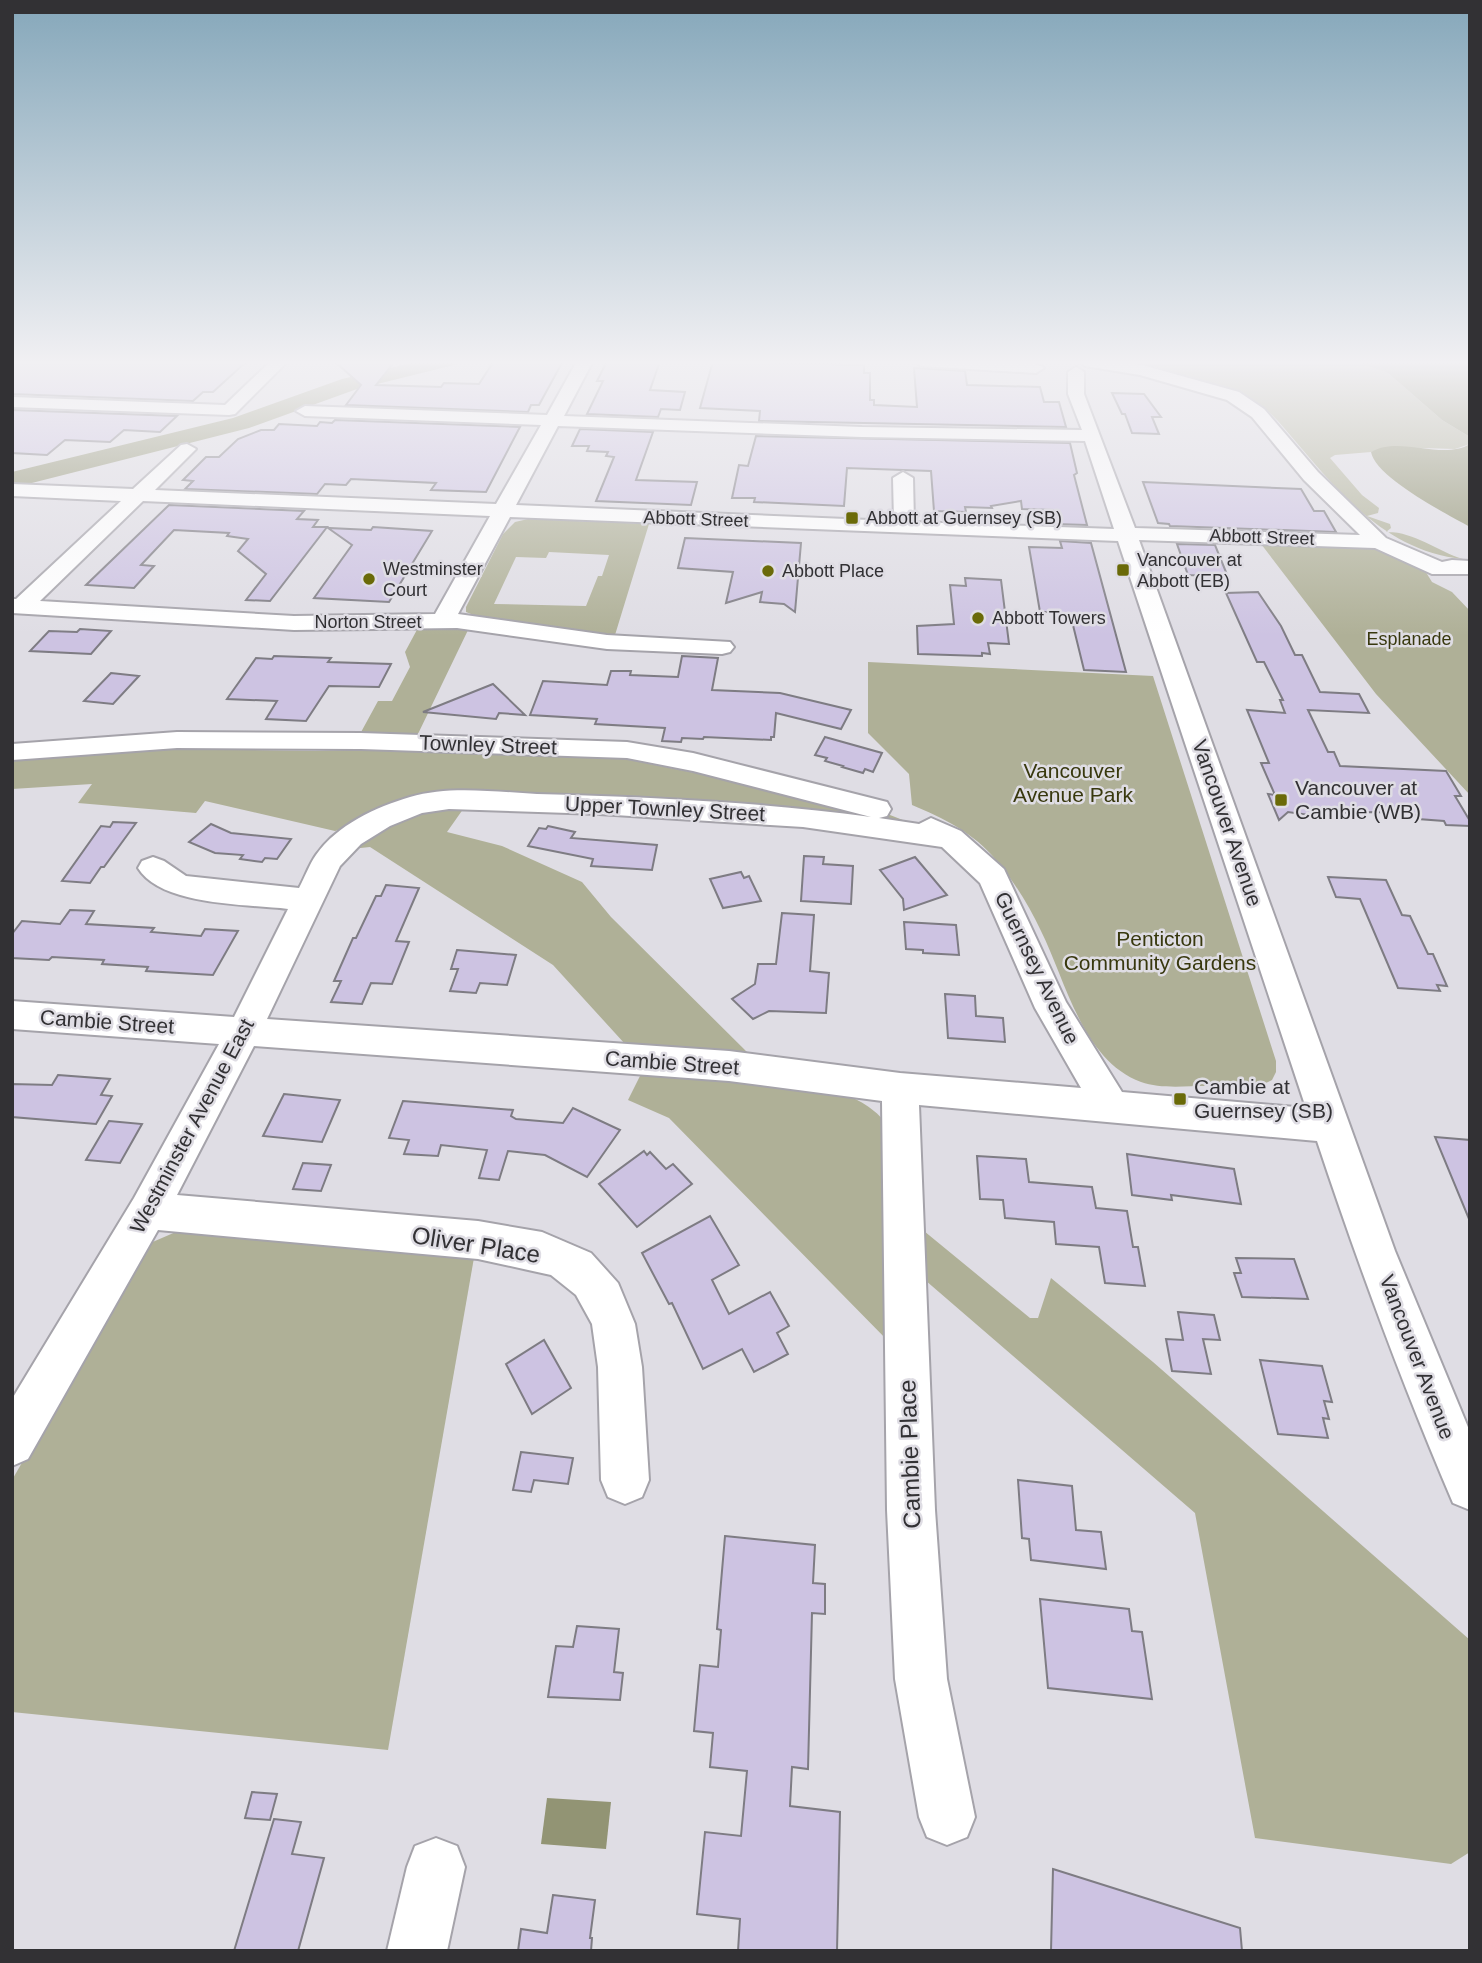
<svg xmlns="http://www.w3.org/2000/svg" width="1482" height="1963" font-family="Arial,sans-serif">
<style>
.green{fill:#afb097;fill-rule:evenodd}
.water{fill:#929474}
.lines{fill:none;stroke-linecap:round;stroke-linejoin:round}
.river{fill:#929474;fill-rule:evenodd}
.building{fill:#cdc3e2;stroke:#7e7c83;stroke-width:2}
.minor-casing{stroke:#a5a3aa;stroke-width:4}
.minor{fill:#fff;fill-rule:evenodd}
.poi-dot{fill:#6a6a08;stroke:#dfdde4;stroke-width:2.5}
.labels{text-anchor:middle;stroke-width:5;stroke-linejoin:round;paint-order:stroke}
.far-poi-label{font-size:18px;fill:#323134;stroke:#dfdde4;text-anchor:start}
.far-street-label{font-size:18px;fill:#323134;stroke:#dfdde4}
.far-park-label{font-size:18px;fill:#38380e;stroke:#dfdde4}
.street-label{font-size:21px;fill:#323134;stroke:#dfdde4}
.park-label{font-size:21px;fill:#38380e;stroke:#dfdde4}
.poi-label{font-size:21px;fill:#323134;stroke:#dfdde4;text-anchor:start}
.near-street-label{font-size:24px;fill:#323134;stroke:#dfdde4}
</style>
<rect width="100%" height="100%" fill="#dfdde4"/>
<g class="green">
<path d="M1103,361h249l36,12 54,47 28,17v7l-15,5 -65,-2 -19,5 -36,3 -5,3 32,37 17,13 -1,5 -11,3 23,8 1,4 -5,4c27,-1 51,19 77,27 -71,-7 -117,-58 -161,-110 -20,-23 -35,-45 -64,-57z"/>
<path d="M528,519l121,5 -34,111 -139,-19 -10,-4v-5l37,-73 12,-12zM549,552l60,3 -7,21h-4l-12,30 -92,-2 22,-47 30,1z"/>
<path d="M1258,540l115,6 51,23 8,13 20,10 18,19v184l-94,-101z"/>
<path d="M419,626l50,2 -52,108 -57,-2 18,-33h14l18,-34 -5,-15z"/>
<path d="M868,662l285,14 123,385v11l-4,8c-21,12 -44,6 -67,6 -20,0 -45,3 -64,-4 -59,-22 -75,-101 -100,-151 -12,-25 -27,-50 -45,-71 -22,-27 -53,-42 -84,-55l-3,-31 -41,-41z"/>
<path d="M133,748l183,3 88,-3 211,9 121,24 34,11 120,23 23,9 -463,-28 -115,35 -130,-30 -9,12 -118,-10 14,-19 -80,5v-32z"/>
<path d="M466,805l-19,27 55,14 80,36 29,35 139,138 -125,-11 -72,-79 -183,-118 -19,2 49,-33z"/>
<path d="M643,1070l198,22c21,10 36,17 49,37l1,215 -222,-226 -41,-18z"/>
<path d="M185,1228l290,24 -87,498 -376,-38v-232l136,-236z"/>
<path d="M924,1231l106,87h8l13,-40 102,84 317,278v212l-19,12 -196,-26 -60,-325 -270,-233z"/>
</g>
<g class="water">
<path d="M1352,361h118v76l-28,-17 -54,-47z"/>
<path d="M1470,444v83c-23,-13 -94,-49 -99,-75 29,-17 71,9 99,-8z"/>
<path d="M547,1798l64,4 -5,47 -65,-5z"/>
</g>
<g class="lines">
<path class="river" d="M420,361h37l-3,4 -97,24 -108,39 -237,60v-16l221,-54 109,-39z"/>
</g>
<g class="building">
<path d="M12,361h235l-34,31h-10l-10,9 -181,-7z"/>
<path d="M334,361h61l-19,24 65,2 3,-4 35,1 15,-23h69l-24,44h-8l-3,7 -182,-7 15,-20z"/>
<path d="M607,361h53l-10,29 35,2 -5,18 -19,-1 -3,8 -71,-3 16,-33h-6z"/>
<path d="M713,361l151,4v8h6v27h4v5l43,2 -3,-39 51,3 2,14 73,2 4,15h15l7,25 -307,-6 1,-10 -60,-3z"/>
<path d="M1112,393l32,1 17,23h-9l7,17 -27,-1 -7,-19h-3z"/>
<path d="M12,410l165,6 -17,16 -36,-2 -14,12 -45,-2 -18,15 -35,-2z"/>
<path d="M335,420l185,7 -34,65 -55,-2 5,-7 -85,-4 -5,6 -21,-1 -8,10 -132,-5 8,-8 -10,-1 23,-23h13l19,-18 23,-9h13l5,-6 38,2 3,-4 12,1z"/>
<path d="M580,429l73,3 -17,48 61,2 -6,23 -95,-4 18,-44 -8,-1 2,-4 -21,-1 2,-5h-17z"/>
<path d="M756,436l314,7 7,30 -3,2 13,50 -31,-1 -3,-14 -31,-1 -1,-8 -30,5 1,2 -27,-1 1,5 -32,-1 -3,-40 -84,-3 -3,38 -90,-4 1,-4h-23l7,-33 9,1z"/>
<path d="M1143,482l158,7 13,22h10l12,21 -166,-6 -1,-2 -11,-1z"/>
<path d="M169,505l135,6 -7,8 21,1 -5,7h14l-57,74 -24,-1 20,-26 -28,-23 10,-12 -21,-3 2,-3 -55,-3 -33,35 13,1 -20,22 -48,-3z"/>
<path d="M373,527l59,4 -43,71 -75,-4 38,-53 -24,-17 43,2z"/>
<path d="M685,538l116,5 -6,69 -11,-8 -24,-2 2,-10 -36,11 7,-31 -55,-4z"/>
<path d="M1060,541l31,2 35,129 -42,-2 -13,-53 -18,-1 -1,-4h-12l-11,-65 33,1z"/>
<path d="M1177,544l38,1 13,32 -40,-2z"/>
<path d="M965,578l36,2 8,64 -21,-1 2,11 -8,-1v3l-64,-2 -1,-28 37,-2 -4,-39 16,1z"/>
<path d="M1258,592l23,34 14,29h7l18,37 39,2 10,19 -61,-3 20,42h6l6,14 106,5 15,25h-6l15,25v5l-24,-1 -2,-4 -26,-2 -2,-4 -37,-3 -50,1 2,5 -43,-6 -9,8 -11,-26 7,1 -14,-32h8l-22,-53 38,3 -5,-13h3l-19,-38h-7l-31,-69z"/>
<path d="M80,629l31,2 -20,23 -61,-3 19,-20 28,1z"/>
<path d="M274,656l57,2 -3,4 63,2 -12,23 -50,-1 -23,35 -40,-2 11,-18 -50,-2 29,-41 16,1z"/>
<path d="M682,656l36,2 -6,32 68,3 71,17 -10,19 -65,-16 -2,24h-3v3l-67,-3 -1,2 -21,-1 -1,4 -19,-1 3,-13 -70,-4 2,-5 -67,-4 13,-34 64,4 4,-14h20l-1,4 48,2z"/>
<path d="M111,673l28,3 -26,28 -29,-3z"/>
<path d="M493,684l32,31 -26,-2 -3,6 -73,-7z"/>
<path d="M825,737l57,16 -9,19 -8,-3 -2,4 -21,-6 1,-1 -18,-5 2,-3 -12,-3z"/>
<path d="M113,822l23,1 -32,44h-3l-11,16 -28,-2 39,-55 9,1z"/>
<path d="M211,824l20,9 60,6 -14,20 -12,-1 -3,4 -22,-3 3,-4 -28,-2 -26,-11z"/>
<path d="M548,826l27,6 -4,6 86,7 -5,25 -61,-4 2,-7 -65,-13 11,-18 7,1z"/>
<path d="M804,856l20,1 -1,7 30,2 -2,38 -50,-3z"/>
<path d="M915,857l32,38 -43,15 -1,-11 -23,-29z"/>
<path d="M741,872l3,6 5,-2 12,25 -38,7 -13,-29z"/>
<path d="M1328,877l58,3 16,35 8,1 18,38h5l14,32 -10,-1 3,6 -42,-3 -38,-89 -24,-2z"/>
<path d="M386,885l33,3 -23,53 13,1 -17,42 -21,-1 -9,21 -31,-2 10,-21h-7l19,-43h3l20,-42h5z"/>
<path d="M70,910l24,1 -8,13 68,4 -3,4 50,4 4,-7 33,2 -25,44 -67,-4 2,-4 -46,-3 2,-4 -52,-3 -3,3 -37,-2v-24l10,-13 38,3z"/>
<path d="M782,913l32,2 -4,56 19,2 -3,40 -57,-2 -16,8 -21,-20 23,-15 3,-20h18z"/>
<path d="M904,922l52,3 3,30 -36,-2v-3l-17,-1z"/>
<path d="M457,950l59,5 -9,30 -27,-2 -4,10 -26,-2 8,-22h-7z"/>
<path d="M945,994l30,2 1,20 27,2 2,24 -57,-4z"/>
<path d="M58,1075l52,4 -9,16 11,1 -16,28 -84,-7v-33l40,1z"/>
<path d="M284,1094l56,6 -18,42 -59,-6z"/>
<path d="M403,1101l110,9 -2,6 5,3 47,4 10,-15 47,22 -33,47 -42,-22 -37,-4 -9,29 -20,-2 8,-28 -46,-5 -3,11 -34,-2 5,-14 -20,-2z"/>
<path d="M109,1121l33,3 -22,39 -34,-3z"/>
<path d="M1435,1137l35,3v79h-1z"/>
<path d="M644,1151l3,4 3,-3 16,17 7,-5 19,20 -55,43 -38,-43z"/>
<path d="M1127,1154l107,15 7,35 -70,-9 1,5 -40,-5z"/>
<path d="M977,1156l49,3 3,23 63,5 4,21 31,3 6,36h5l7,39 -40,-3 -6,-36 -43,-3 -2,-22 -49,-4 -2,-18 -23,-1z"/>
<path d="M303,1163l28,2 -10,26 -28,-2z"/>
<path d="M710,1216l29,49 -27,15 17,34 41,-22 19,34 -12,7 11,21 -34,18 -12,-23 -39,20 -31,-66 -3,1 -27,-51z"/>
<path d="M1236,1258l58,1 14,40 -66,-2 -8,-24h7z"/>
<path d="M1178,1312l36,3 6,25 -17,-1 8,35 -39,-3 -6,-32 17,1z"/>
<path d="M544,1340l27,48 -39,26 -26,-50z"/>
<path d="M1260,1360l62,6 10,36 -8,-1 5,18 -6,-1 5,20 -50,-4z"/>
<path d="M521,1452l52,6 -5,26 -34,-4 -3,12 -18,-2z"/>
<path d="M1018,1480l54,6 4,44 25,2 5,37 -75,-9 -2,-21 -7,-1z"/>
<path d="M725,1536l90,9 -2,38 12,1v30l-13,-1 -4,156 -16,-2 -2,39 50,6 -3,139h-99l2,-32 -43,-5 8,-82 36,4 6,-65 -37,-4 3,-34 -19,-2 6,-66 18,2 3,-37 -4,-1z"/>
<path d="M1040,1599l89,10 3,22 10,1 10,67 -104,-11z"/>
<path d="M577,1626l42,3 -5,43 9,1 -3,27 -72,-3 8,-51 17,1z"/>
<path d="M252,1792l25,2 -7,26 -25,-2z"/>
<path d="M274,1819l27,3 -9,32 32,4 -26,93h-64z"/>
<path d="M1053,1869l187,59 2,23h-191z"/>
<path d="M553,1895l42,5 -5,38h2l-1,13h-73l3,-22 26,4z"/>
</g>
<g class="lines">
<defs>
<g id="minor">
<path d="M271,361h17l-53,53 -6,1 -217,-8v-10l213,8z"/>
<path d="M577,361h16l-29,55 298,11 220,3 -14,-36v-22l8,-5 8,5v22l51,134 225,7 -56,-55 -52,-63 -25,-17 -87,-25 -55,-9 -8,-5h40l25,4 97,27 25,17 54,63 68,66 56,24 10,-2 18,1v13h-38l-57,-26 -236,-8 256,711 75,181v78l-17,-7c-51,-119 -95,-239 -136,-362l-398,-36 16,405 12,169 28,138 -8,20 -20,8 -20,-8 -8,-20 -24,-138 -8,-169 -5,-409 -153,-20 -475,-35 -77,149 301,26 64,11 49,21 27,30 17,41 7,43 7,113 -7,17 -17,7 -17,-7 -7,-17 -3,-113 -6,-43 -16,-29 -25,-20 -73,-16 -320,-29 -130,229 -16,7v-67l122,-201 85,-154 -207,-15v-28l222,16 54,-108c-41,-5 -127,-3 -150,-41l4,-7 11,-4 11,4 22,15 113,12c6,-11 10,-23 17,-33 21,-30 60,-48 94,-58 39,-12 86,-5 127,-3 111,3 224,8 334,23l-178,-46 -66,-13 -266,-9 -184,-1 -165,12v-16l165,-12 184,1 266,9 66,11 194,49 4,7 -4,7 -8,2 40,6 12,-6 30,13 43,38 62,133 56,90 184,16 -188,-567 -608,-24 -52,97 149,21 123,7 4,5 -4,5 -8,2 -115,-5 -150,-21 -163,2 -282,-17v-14h4l105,-98 -109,-5v-12l121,5 48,-44 6,-1 9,5 -41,41 341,14 45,-79 -236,-9 -9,-5 9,-5 242,9zM558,426l304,11 223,4 29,88 -200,-7 -1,-44 -10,-6 -10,6 1,43 -378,-16zM143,501l347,15 -55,98 -141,2 -254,-15zM449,809l150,5 204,13 139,20 38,36 55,125 46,80 -181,-15 -171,-22 -462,-32 73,-153 21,-22 29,-18 32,-13z"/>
<path d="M913,361c22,0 120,-4 131,7l-8,5 -115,-7z"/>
<path d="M436,1838l21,8 8,21 -18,84h-60l20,-84 8,-21z"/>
</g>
</defs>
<use href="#minor" class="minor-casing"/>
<use href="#minor" class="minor"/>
</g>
<linearGradient id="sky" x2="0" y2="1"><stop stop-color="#85a7ba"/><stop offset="0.57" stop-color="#f1f0f3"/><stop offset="1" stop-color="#f1f0f3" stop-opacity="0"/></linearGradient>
<rect width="1482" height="636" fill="url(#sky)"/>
<g class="poi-dot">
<rect x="845" y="511" width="14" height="14" rx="3.5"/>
<rect x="1116" y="563" width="14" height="14" rx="3.5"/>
<circle cx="768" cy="571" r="7"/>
<circle cx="369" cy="579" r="7"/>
<circle cx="978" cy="618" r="7"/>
<rect x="1274" y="793" width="14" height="14" rx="3.5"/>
<rect x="1173" y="1092" width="14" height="14" rx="3.5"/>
</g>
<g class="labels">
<g class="far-poi-label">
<text x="866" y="524">Abbott at Guernsey (SB)</text>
<text x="1137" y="566">Vancouver at<tspan x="1137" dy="21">Abbott (EB)</tspan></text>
<text x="383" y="575">Westminster<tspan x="383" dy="21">Court</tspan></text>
<text x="782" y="577">Abbott Place</text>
<text x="992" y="624">Abbott Towers</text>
</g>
<g class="far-street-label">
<text transform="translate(696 519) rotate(2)" y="6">Abbott Street</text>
<text transform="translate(1262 537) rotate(2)" y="6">Abbott Street</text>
<text x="368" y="628">Norton Street</text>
</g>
<g class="far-park-label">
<text x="1409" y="645">Esplanade</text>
</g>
<g class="street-label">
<text transform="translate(488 745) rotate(2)" y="7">Townley Street</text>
<text transform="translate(665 809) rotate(3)" y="7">Upper Townley Street</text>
<text transform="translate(1227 823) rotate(71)" y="7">Vancouver Avenue</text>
<text transform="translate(1037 968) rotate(64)" y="7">Guernsey Avenue</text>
<text transform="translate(107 1022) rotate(4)" y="7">Cambie Street</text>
<text transform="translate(672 1063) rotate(4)" y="7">Cambie Street</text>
<text transform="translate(192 1126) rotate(-62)" y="7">Westminster Avenue East</text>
<text transform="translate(1417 1357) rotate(69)" y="7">Vancouver Avenue</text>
</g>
<g class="park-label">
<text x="1073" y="778">Vancouver<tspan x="1073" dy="24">Avenue Park</tspan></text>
<text x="1160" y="946">Penticton<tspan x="1160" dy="24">Community Gardens</tspan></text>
</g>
<g class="poi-label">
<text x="1295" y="795">Vancouver at<tspan x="1295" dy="24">Cambie (WB)</tspan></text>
<text x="1194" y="1094">Cambie at<tspan x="1194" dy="24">Guernsey (SB)</tspan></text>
</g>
<g class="near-street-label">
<text transform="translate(476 1245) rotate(9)" y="8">Oliver Place</text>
<text transform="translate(910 1454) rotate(-92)" y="8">Cambie Place</text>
</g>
</g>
<rect width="1482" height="1963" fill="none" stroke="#323134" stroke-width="28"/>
</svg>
